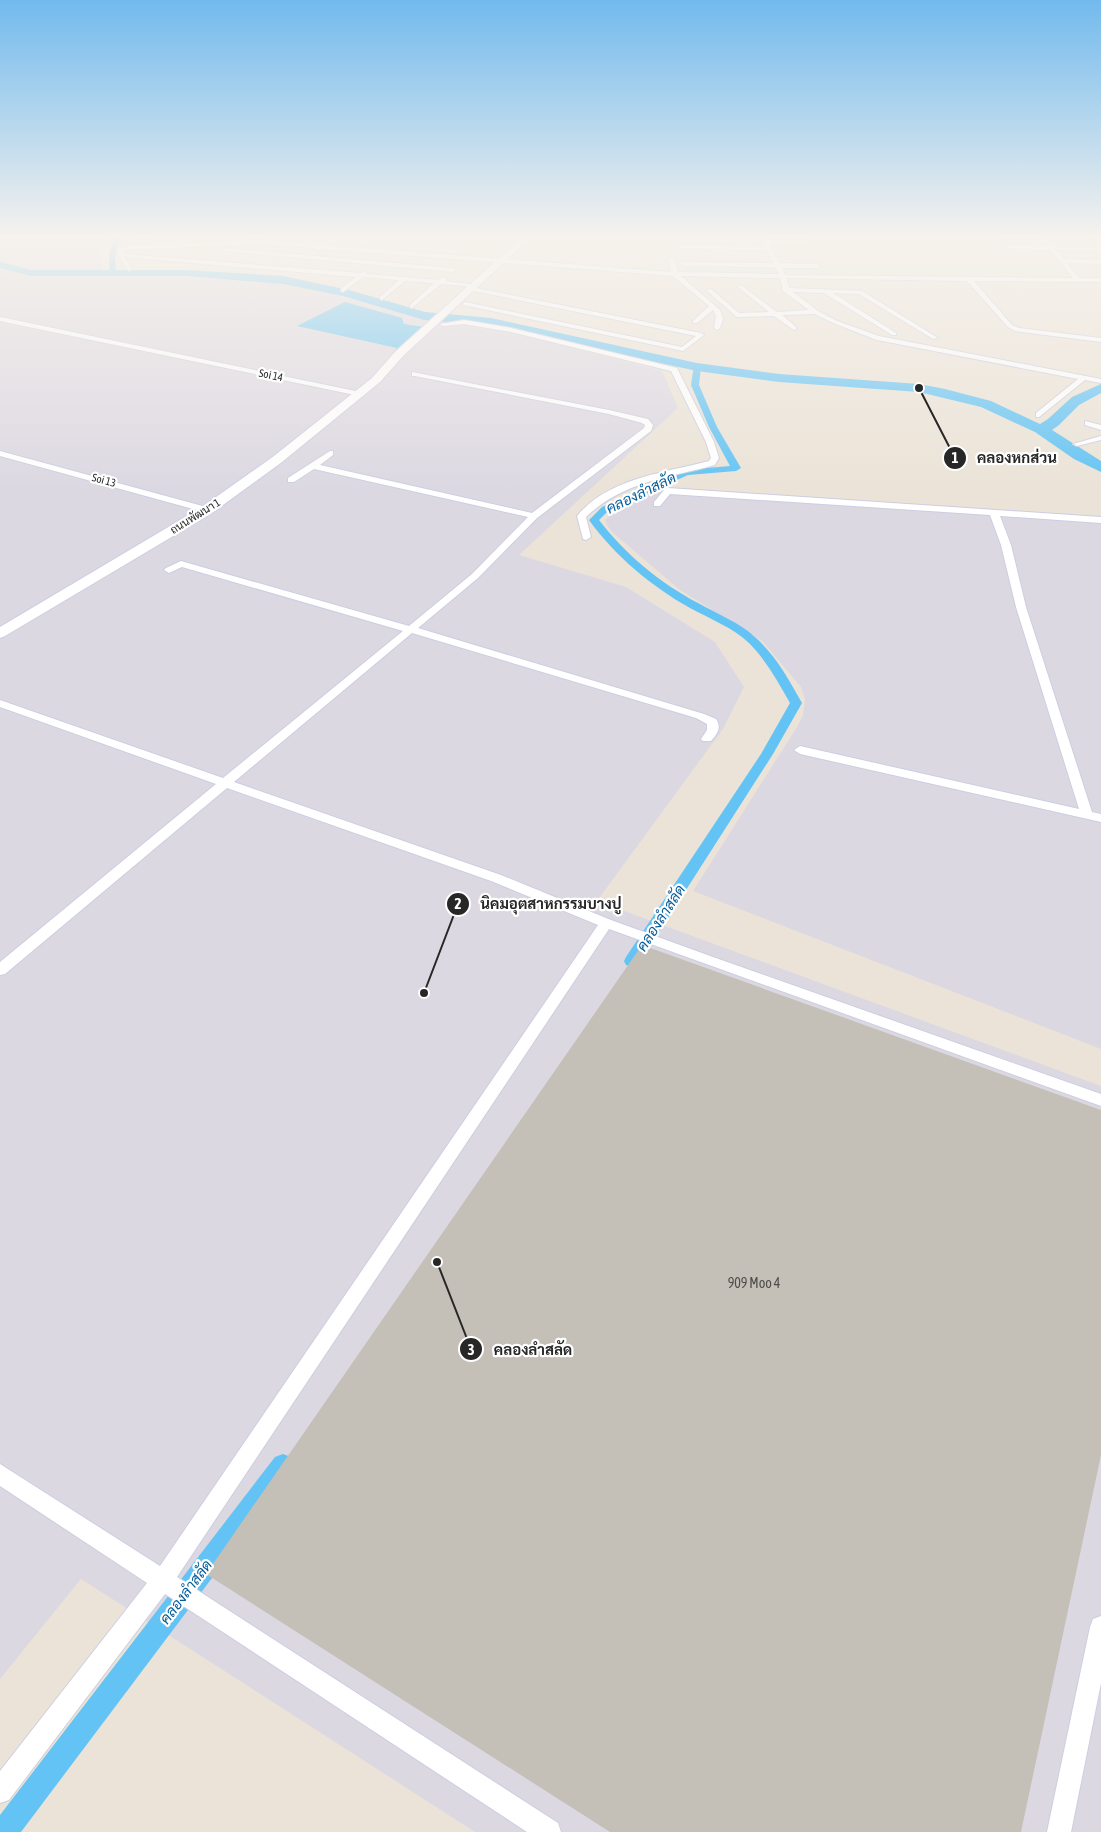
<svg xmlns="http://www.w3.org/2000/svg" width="1101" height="1832" font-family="'Asap Condensed',Sarabun,sans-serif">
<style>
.industrial{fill:#dcd8e2}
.water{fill:#62c3f4}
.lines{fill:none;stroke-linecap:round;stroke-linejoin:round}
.canal{fill:#62c3f4;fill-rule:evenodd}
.river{fill:#62c3f4;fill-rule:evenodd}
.building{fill:#c5c0b7}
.street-casing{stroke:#cccee1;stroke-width:2}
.secondary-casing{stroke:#cccee1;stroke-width:2}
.street{fill:#fff;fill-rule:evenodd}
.secondary{fill:#fff;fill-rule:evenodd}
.labels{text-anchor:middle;stroke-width:4.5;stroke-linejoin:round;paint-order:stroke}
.far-street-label{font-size:11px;fill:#272727;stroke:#fff}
.near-number-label{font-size:14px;fill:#4e4d4b}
.water-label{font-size:15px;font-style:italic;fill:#065d9b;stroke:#fff}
.leader{fill:none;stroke:#272727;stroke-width:2}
.callout-dot{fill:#272727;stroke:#fff;stroke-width:2}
.mark-label{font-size:15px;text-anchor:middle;font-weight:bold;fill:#fff}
.callout-label{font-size:15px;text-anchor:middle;font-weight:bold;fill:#272727;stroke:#fff;stroke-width:4.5;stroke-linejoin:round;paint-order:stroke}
</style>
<rect width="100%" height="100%" fill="#ebe3d7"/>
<g class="industrial">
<path d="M0,234h108l-7,19 2,22 125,3 54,6 49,9 92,27 43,3 28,5 168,43 16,37 -159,147 107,32 89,55 29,45 -21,42 -126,172 504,185v746h-626l-394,-253 -81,100z"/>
<path d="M667,488l434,31v530l-408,-158 104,-164 6,-12 2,-15 -4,-13 -39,-46 -82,-51 -68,-58 -5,-7 -2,-5 11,-10z"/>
</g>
<path class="water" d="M345,302l57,16 2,6 20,3 -32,27 5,-6 -100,-22z"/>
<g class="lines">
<g class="canal">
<path d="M115,234h6l-6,21 1,18 -3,2 -3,-2 -1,-18z"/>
<path d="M694,365l7,2 -2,18 18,42 24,41 -5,3 -48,4 -80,36 -9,9c26,34 61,63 99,83 19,11 41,19 58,35 20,18 33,42 46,65l-29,51 -135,211 -6,2 -6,-2 -2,-4 2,-4 135,-203 29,-51c-12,-21 -24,-43 -41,-60 -17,-16 -39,-24 -59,-35 -39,-22 -75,-52 -101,-88l13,-13 81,-37 47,-4 -21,-39 -18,-42z"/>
<path d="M283,1454l8,3 3,8 -3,8 -270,359h-21v-17l275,-358z"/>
</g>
<path class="river" d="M0,262l31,8h155l97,6 66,14 76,22 66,6 206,45 82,11 140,10 26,5 46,12 49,23 8,-5 24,-22 29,-13v9l-22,12 -20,20 -7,5 49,31v11l-27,-13 -39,-27 -54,-25 -62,-15 -140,-10 -82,-11 -206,-45 -67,-6 -81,-24 -60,-12 -97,-8h-155l-31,-8z"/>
</g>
<path class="building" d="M642,945l459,165v345l-80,377h-411l-404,-258z"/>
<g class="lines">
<defs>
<g id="street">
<path d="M131,234l25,3 3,2 -3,2 -30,-5z"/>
<path d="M335,234h6l-15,11 345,27 -3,-13 3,-2 3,2 4,13 101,2 -3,-6 -8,-1 -85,-1 -3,-2 3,-2 90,1 -7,-13 -84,-1 -3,-2 3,-2 83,1 -4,-12h6l2,6h38l3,2 -3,2h-37l9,19 39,1 3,2 -3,2h-36l3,7 288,3 -23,-28 -42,-1 -3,-2 3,-2 39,1 -7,-8 -43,-1 -3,-2 49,-1 10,12 48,1v4l-45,-1 8,9 37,1v4l-34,-1 12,15h22v4l-127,-1 38,44 7,3 82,10v4l-86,-11 -7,-4 -41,-46 -181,-3 3,10 73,3 76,47 -5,1 -74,-45 -26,-1 63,40v2h-4l-68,-42 -31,-1 25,19 19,10 42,15 222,43v4l-16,-3 -46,37h-3v-4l42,-34 -201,-39 -44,-17 -18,-9 -33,1 14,12v2l-2,1 -20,-14 -37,1 -31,-27 5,-1 28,24 30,-1 -30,-24 -1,-1 3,-2 36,27 32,-2 -26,-19 -3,-13 -99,-2 39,34 3,9 -3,9 -3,2 -3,-2 2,-12 -3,-6 -16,13h-4v-2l16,-15 -36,-30 -351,-27 -5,2 -2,-3 -56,-4 -135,6 -1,4 238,19 4,-2 2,3 71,6 5,-3 3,2 -1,2 33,4 -3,2 -34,-3 -29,24 -2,-1v-2l24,-22 -29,-2 -23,19 -2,-1v-2l19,-17 -36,-3 -20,15 -2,-1v-2l15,-12 -232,-20 8,12 -3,2 -12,-16 1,-7 3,-2 138,-6 60,5z"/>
<path d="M1069,234h32v3l-30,-1z"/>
<path d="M225,248l228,20 3,2 -3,2 -230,-21z"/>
<path d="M471,287l230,46 3,2 -21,16 -220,-46v-2l2,-1 217,45 14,-11 -227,-46 -1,-1z"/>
<path d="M0,317l360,75 4,2 -4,2 -360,-75z"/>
<path d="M464,320l47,8 166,40 37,74 5,16 -4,7c-47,13 -91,16 -129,52l5,20 -5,3 -3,-1 -6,-23c31,-38 87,-43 132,-55l2,-3 -5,-16 -35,-71 -160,-39 -47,-8 -21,2 -3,-2z"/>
<path d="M412,372l197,38 39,9 5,6 -2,6 -114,87 -59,60 -60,50 286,86 12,5c6,9 1,15 -5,22h-8l-2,-2 6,-9v-6l-11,-6 -284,-85 -178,149 267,93 110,45 102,37 388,137v12l-492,-177 -432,648 381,246 3,9h-34l-362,-238 -156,206 -9,3v-32l147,-188 -147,-97v-22l160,102 438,-641 -107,-44 -264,-93 -222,186 -5,1v-13l216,-178 -216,-77v-7l223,78 180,-147 -221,-64 -13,6 -5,-3 2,-2 15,-7 228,65 63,-52 56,-57 -214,-48 -20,13h-6v-4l42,-27h3v4l-13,10 212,48 112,-85 1,-3 -3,-2 -33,-9 -194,-38h-3z"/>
<path d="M1085,421l16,4v5l-16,-5z"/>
<path d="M1101,436v4l-24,6 -4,-2z"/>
<path d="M0,451l210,57 1,2 -1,2h-6l-204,-56z"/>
<path d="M668,488l433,29v6l-101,-7 11,29 15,62 66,205 9,2v8l-301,-68 -6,-4 6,-4 279,63 -63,-202 -15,-62 -11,-30 -320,-21 -10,12h-6v-4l11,-13z"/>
<path d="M1101,1616v67l-30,149h-24l43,-205 3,-8z"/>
</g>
<path id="secondary" d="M526,234h9l-131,121 -24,27 -98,80 -70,51 -207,123 -5,2v-11l202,-120 72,-51 98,-78 24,-27z"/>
</defs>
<use href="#street" class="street-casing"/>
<use href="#secondary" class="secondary-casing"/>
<use href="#street" class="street"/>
<use href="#secondary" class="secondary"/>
</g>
<linearGradient id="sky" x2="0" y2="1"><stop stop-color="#72baed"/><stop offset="0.48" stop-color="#f6f2ed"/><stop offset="1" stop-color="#f6f2ed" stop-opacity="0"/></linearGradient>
<rect width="1101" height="491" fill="url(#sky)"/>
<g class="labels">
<g class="far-street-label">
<text transform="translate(271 375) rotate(12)" y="4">Soi 14</text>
<text transform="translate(104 480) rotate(15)" y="4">Soi 13</text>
<text transform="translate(195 516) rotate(-32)" y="4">ถนนพัฒนา 1</text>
</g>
<g class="near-number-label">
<text x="754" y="1288">909 Moo 4</text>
</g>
<g class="water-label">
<text transform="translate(641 493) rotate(-26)" y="5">คลองลำสลัด</text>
<text transform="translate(661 918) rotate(-57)" y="5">คลองลำสลัด</text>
<text transform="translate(186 1592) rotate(-53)" y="5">คลองลำสลัด</text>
</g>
</g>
<path class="leader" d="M919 388L955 458M424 993L458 904M437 1262L471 1349"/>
<g class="callout-dot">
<circle cx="919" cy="388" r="5"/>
<circle cx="424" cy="993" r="5"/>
<circle cx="437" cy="1262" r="5"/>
<circle cx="955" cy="458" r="12"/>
<circle cx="458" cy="904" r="12"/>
<circle cx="471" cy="1349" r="12"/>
</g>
<g class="mark-label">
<text x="955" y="463">1</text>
<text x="458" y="909">2</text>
<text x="471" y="1355">3</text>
</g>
<g class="callout-label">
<text x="1017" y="463">คลองหกส่วน</text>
<text x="551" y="909">นิคมอุตสาหกรรมบางปู</text>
<text x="533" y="1355">คลองลำสลัด</text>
</g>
</svg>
